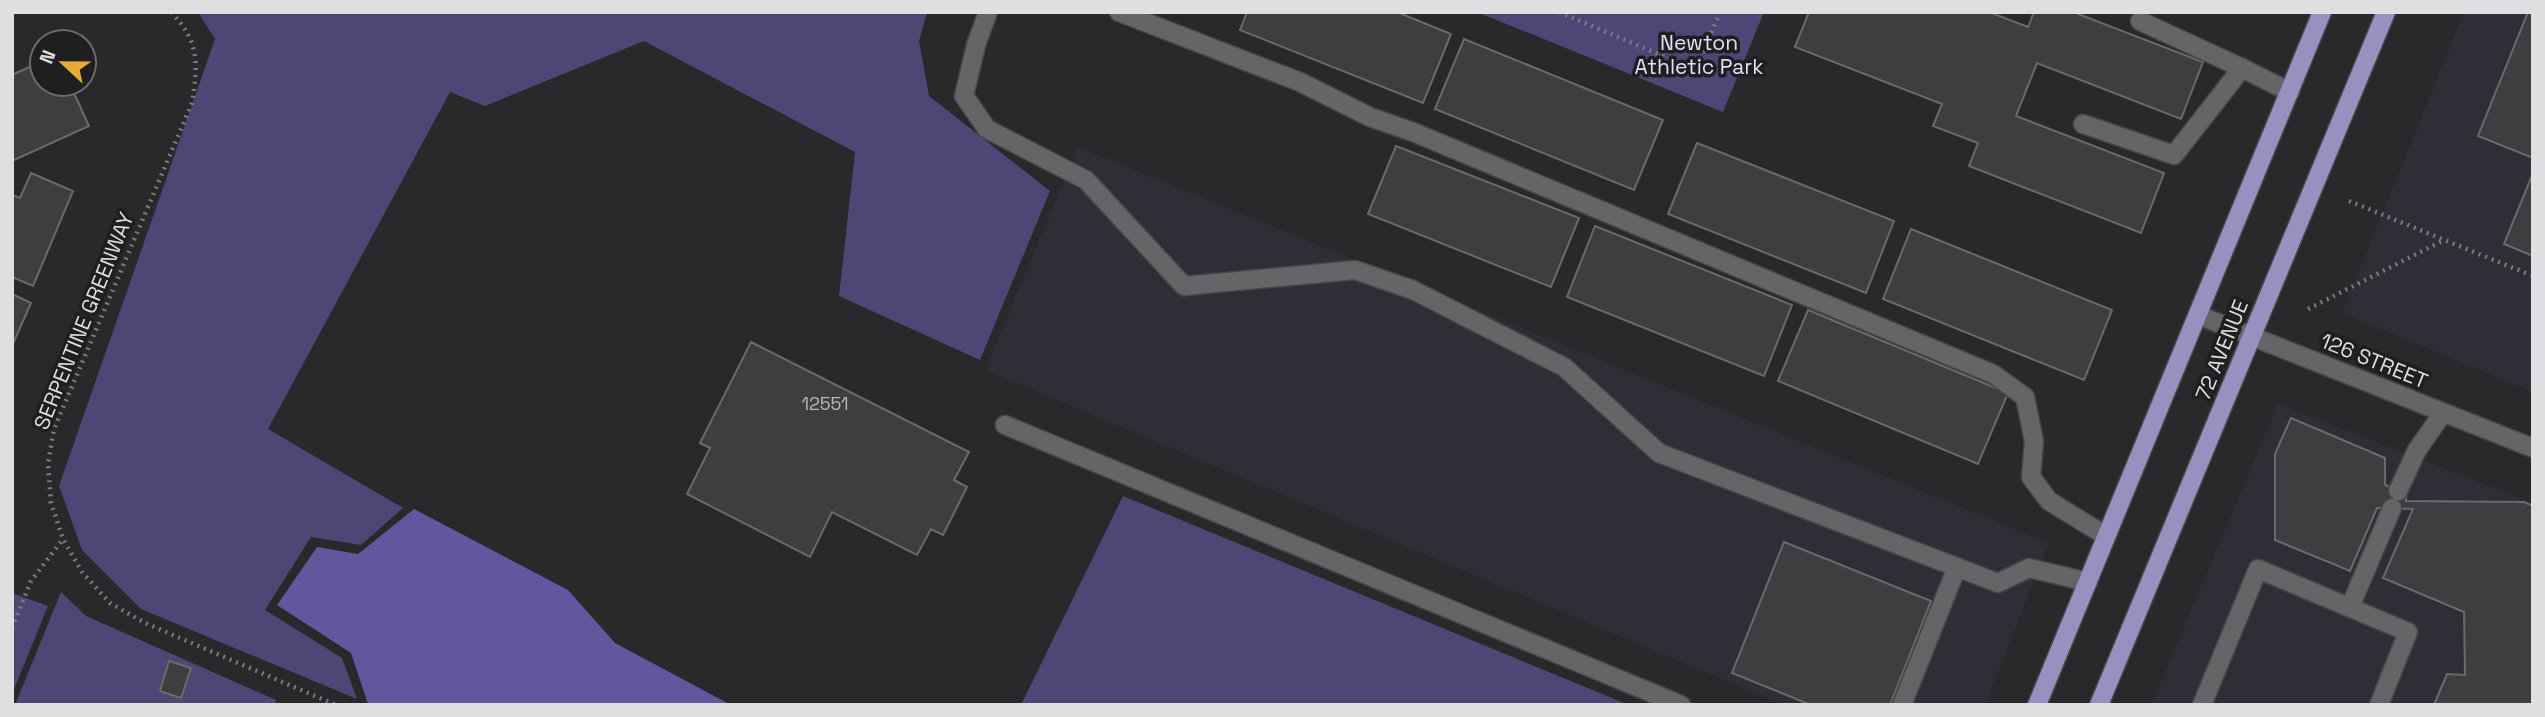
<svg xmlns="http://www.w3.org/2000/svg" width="2545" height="717" font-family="'Space Grotesk',sans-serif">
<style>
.built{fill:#2f2e37}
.green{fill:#4e4776}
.forest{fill:#62569f}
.building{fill:#3e3e41;stroke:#6a6a6d;stroke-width:2}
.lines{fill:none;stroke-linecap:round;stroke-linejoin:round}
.minor-casing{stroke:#474749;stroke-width:21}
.major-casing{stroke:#474749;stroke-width:21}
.path{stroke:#7b7b7d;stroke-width:4.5;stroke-dasharray:2 5;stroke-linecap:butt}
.minor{stroke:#656568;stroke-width:18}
.major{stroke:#9691bf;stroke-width:18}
.labels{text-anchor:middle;stroke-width:7;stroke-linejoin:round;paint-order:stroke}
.number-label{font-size:18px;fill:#b7b7b9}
.park-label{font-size:21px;fill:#e1e0f5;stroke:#1f1f21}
.street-label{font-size:21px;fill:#dfdfe1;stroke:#1f1f21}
</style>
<rect width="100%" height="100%" fill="#29282b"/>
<g class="built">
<path d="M2464,12h69v380l-191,-79z"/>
<path d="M1078,147l971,396 -64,162h-201l-799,-335z"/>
<path d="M2278,404l255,99v202h-382z"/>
</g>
<g class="green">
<path d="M198,12h729l-8,29 10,55 121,95 -70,169 -141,-64 16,-144 -211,-111 -159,65 -35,-14 -182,337 135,79 -42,37 -50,-8 -46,73 77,48 15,41 -216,-90 -59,-59 -23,-64 156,-447z"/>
<path d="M1477,12h287l-41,100z"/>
<path d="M1123,496l506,209h-608z"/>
<path d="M61,592l25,24 190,84 -2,5h-259z"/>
<path d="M12,593l36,13 -36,88z"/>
</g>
<path class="forest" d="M414,509l154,81 47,53 116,62 -363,-1 -17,-51 -74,-48 40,-58 41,7z"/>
<g class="building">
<path d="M1247,12h150l54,22 -28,69 -183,-73z"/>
<path d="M1809,12h180l39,15 6,-15h39l130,50 -22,57 -144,-56 -21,53 148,57 -23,60 -172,-67 9,-23 -45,-17 9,-22 -147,-57z"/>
<path d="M2528,12h5v146l-55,-22z"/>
<path d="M1464,39l199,81 -29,70 -199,-81z"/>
<path d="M42,61v23h28l19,42 -77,35v-86z"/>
<path d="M1697,143l197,78 -28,72 -198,-79z"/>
<path d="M1396,146l183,72 -28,69 -183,-73z"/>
<path d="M31,173l42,18 -40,95 -21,-9v-82l8,3z"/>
<path d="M2533,173v83l-29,-12z"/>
<path d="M1595,226l197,79 -28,71 -197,-79z"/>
<path d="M1911,229l201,81 -28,70 -201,-81z"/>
<path d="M12,294l19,9 -19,43z"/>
<path d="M1808,310l200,83 -30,71 -200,-83z"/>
<path d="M751,342l218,110 -15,28 13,7 -24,48 -12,-6 -14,26 -85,-43 -22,45 -123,-63 23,-46 -10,-5z"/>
<path d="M2291,418l94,40v27l21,9v7l118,1 9,4v199h-99l13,-31 18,1 -1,-63 -81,-34 30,-69 -36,-1 -27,63 -75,-31v-86z"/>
<path d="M1784,542l147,59 -41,104h-79l-79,-32z"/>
<path d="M169,661l22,7 -10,30 -21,-7z"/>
</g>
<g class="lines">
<defs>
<g id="minor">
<path d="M988,12l-12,33 -12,51 23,33 99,51 98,106 171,-16 58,20 151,77 95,86 339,130 31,-15 59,14"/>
<path d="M1119,12l181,70 70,35 43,15 580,242 32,23 9,44 -3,36 18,24 57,35"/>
<path d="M2140,21l102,47"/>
<path d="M2083,124l91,31 68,-87 48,24"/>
<path d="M2198,315l335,133"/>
<path d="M1005,425l676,280"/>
<path d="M2398,491l19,-41 26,-37"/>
<path d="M2350,607l42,-99"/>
<path d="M1902,705l55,-138"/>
<path d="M2202,705l56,-136 150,63 -29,73"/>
</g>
<g id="major">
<path d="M2037,705l285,-693"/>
<path d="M2099,705l287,-693"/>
</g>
</defs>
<use href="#minor" class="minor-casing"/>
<use href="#major" class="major-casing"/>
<g class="path">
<path d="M171,12c29,30 27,52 21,91l-138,326 -6,35 3,39 12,36 19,33 28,31 35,20 191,82"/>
<path d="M1559,12l137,58 24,-58"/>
<path d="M2349,201l184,75"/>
<path d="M2308,309l136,-69"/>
<path d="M12,628l19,-47 32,-42"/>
</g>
<use href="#minor" class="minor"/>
<use href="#major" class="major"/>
</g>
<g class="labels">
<g class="number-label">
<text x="825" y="410">12551</text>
</g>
<g class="park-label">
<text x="1699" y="50">Newton<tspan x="1699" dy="24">Athletic Park</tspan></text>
</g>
<g class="street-label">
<text transform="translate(84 321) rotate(-68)" y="7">SERPENTINE GREENWAY</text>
<text transform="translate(2222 350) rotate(-68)" y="7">72 AVENUE</text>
<text transform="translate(2374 361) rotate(22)" y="7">126 STREET</text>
</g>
</g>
<rect width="2545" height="717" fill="none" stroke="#dfdfe1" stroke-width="28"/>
<g transform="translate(63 63) rotate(292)"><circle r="33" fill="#1f1f21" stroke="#6c6c6e" stroke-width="2"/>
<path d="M0-5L12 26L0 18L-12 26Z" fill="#e8ab37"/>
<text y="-10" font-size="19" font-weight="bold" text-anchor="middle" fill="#dfdfe1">N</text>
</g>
</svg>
